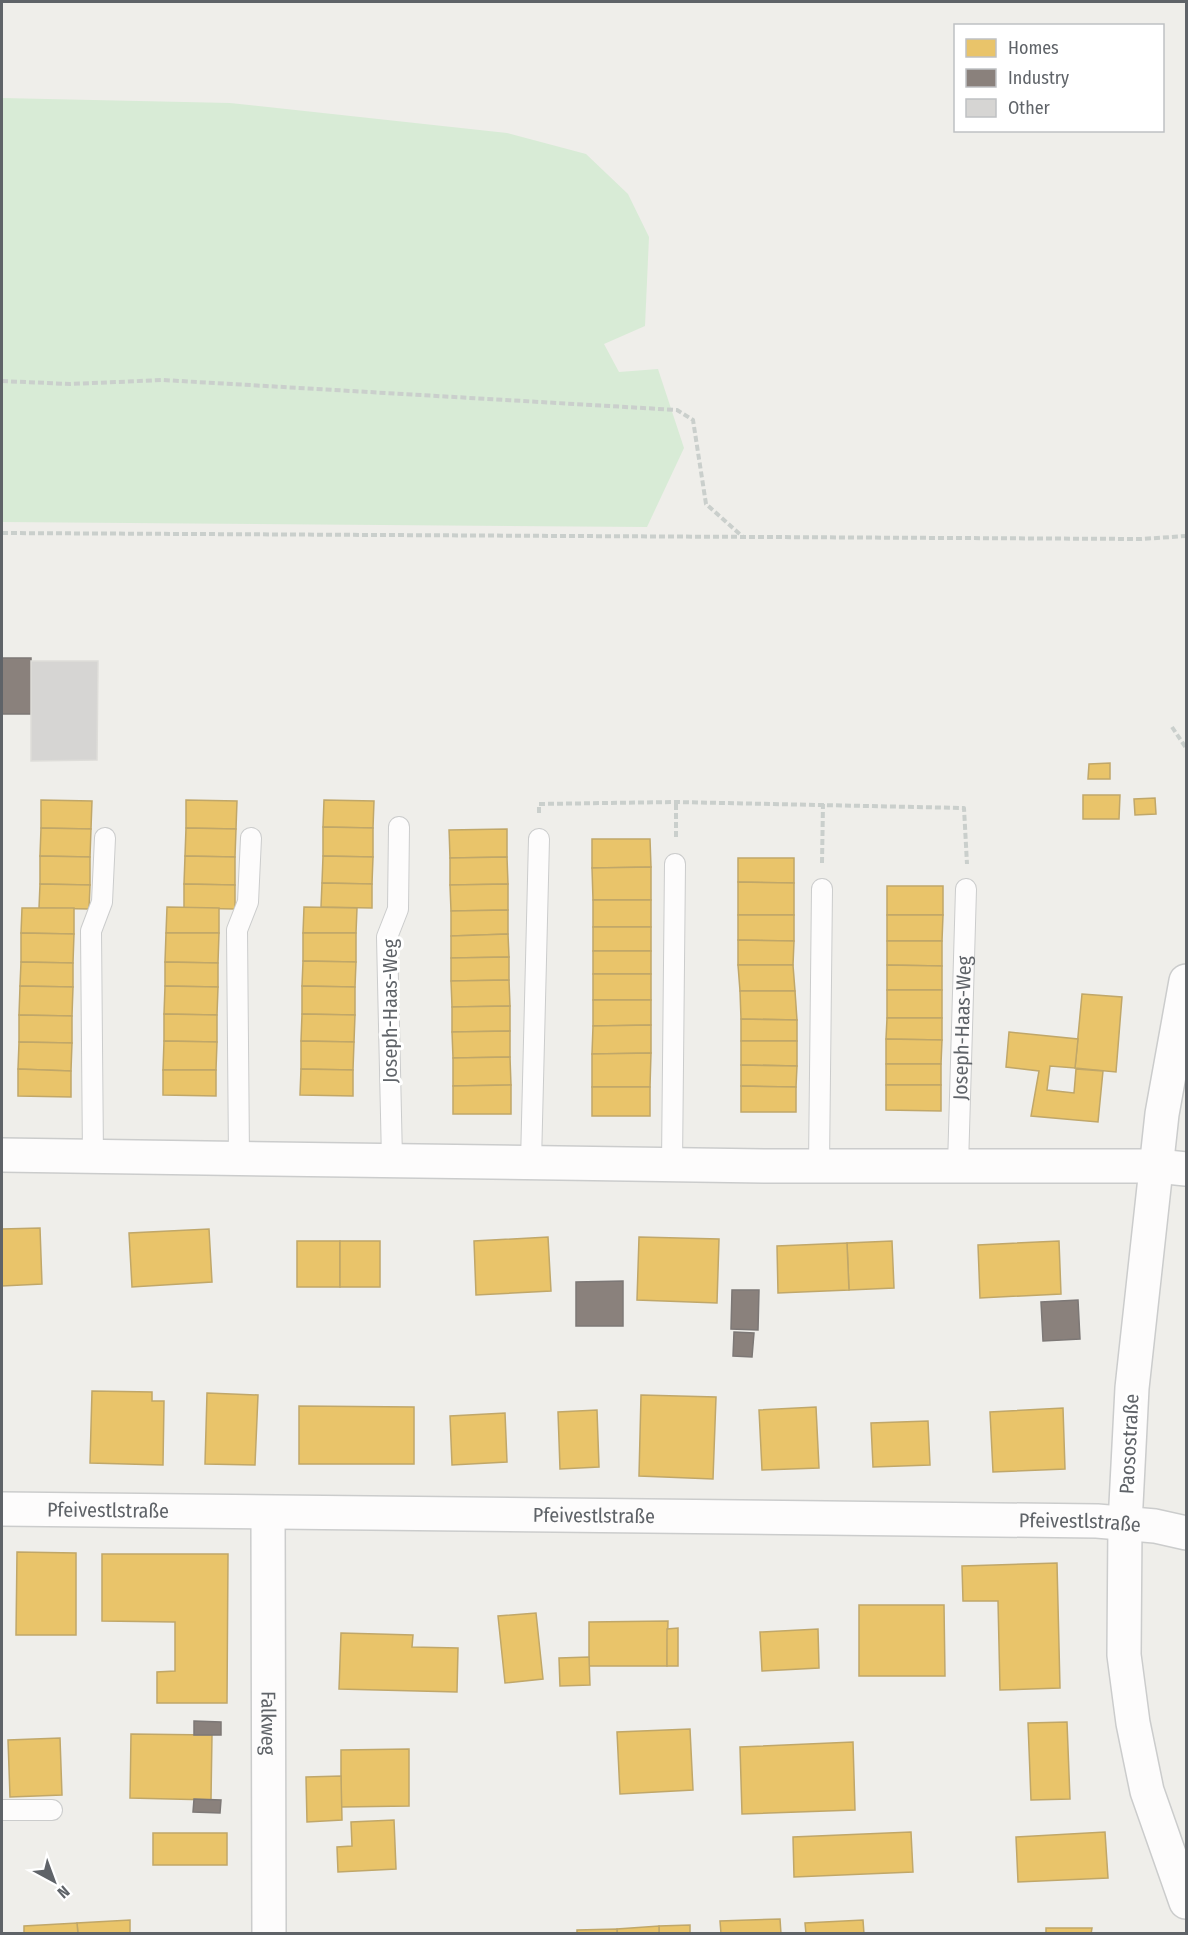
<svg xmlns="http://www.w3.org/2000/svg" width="1188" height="1935" font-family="'Fira Sans Condensed',sans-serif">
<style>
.green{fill:#d8ebd6}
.homes{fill:#e9c46a;stroke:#c0a769;stroke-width:1.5}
.industry{fill:#8a817c;stroke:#7d7876;stroke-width:1.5}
.building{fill:#d6d5d3;stroke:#deddd9;stroke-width:1.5}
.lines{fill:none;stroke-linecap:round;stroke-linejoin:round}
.lane-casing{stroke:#cbcccc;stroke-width:22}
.street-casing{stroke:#cbcccc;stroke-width:36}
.path{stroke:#cacfcc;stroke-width:4;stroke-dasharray:6 3;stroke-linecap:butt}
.lane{stroke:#fdfcfc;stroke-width:20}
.street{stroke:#fdfcfc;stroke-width:33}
.labels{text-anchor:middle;stroke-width:6;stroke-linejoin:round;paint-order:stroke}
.street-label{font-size:20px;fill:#5f6368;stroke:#fff}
</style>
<rect width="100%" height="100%" fill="#efeeea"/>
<path class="green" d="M2,98l228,5 277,30 79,21 42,40 21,43 -4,89 -41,18 15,28 39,-3 26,79 -37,79 -645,-5z"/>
<g class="homes">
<path d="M1110,763v16h-22l1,-15z"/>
<path d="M1083,795h37l-1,24h-36z"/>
<path d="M1155,798l1,16 -21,1 -1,-16z"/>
<path d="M41,800l51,1 -1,28 -50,-1z"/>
<path d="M186,800l51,1 -1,28 -50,-1z"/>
<path d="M324,800l50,1 -1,27 -50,-1z"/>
<path d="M323,827l50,1v29l-50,-1z"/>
<path d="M41,828l50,1 -1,28 -50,-1z"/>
<path d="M186,828l50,1 -1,28 -50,-1z"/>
<path d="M507,829v28l-57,1 -1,-28z"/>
<path d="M592,839h58l1,28 -59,1z"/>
<path d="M40,856l50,1v28l-50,-1z"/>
<path d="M185,856l50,1v28l-51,-1z"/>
<path d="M323,856l50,1 -1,27 -50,-1z"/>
<path d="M507,857l1,27 -58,1v-27z"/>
<path d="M738,858h56v25l-56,-1z"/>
<path d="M651,867v33h-58l-1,-32z"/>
<path d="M738,882l56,1v32h-56z"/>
<path d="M322,883l50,1v24l-51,-1z"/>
<path d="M40,884l50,1 -1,24 -50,-1z"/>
<path d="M184,884l51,1v24l-51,-1z"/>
<path d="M508,884v26l-57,1 -1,-26z"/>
<rect x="887" y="886" width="56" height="29"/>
<rect x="593" y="900" width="58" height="27"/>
<path d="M167,907l52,1v25h-53z"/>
<path d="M304,907l53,1 -1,25h-53z"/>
<path d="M22,908h52v26l-53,-1z"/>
<path d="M508,910v24l-57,2v-25z"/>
<path d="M738,915h56v26l-56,-1z"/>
<path d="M887,915h56l-1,26h-55z"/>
<rect x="593" y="927" width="58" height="24"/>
<path d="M21,933l53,1 -1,29 -52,-1z"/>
<path d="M166,933h53l-1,30 -53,-1z"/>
<path d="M303,933h53v29l-53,-1z"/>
<path d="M508,934l1,23 -58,1v-22z"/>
<path d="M738,940l56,1 -1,24h-55z"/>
<path d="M887,941h55v25l-55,-1z"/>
<rect x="593" y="951" width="58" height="23"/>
<path d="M509,957v23l-58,1v-23z"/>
<path d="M303,961l53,1 -1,25 -53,-1z"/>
<path d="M21,962l52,1v24l-53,-1z"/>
<path d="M165,962l53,1v24l-53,-1z"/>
<path d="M738,965h55l2,26h-55z"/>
<path d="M887,965l55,1v24h-55z"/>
<rect x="593" y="974" width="58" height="26"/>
<path d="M509,980l1,26 -58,1 -1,-26z"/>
<path d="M20,986l53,1 -1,29 -53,-1z"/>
<path d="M165,986l53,1 -1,28 -53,-1z"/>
<path d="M302,986l53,1v28l-53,-1z"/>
<rect x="887" y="990" width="55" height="28"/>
<path d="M740,991h55l2,29 -56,-1z"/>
<path d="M1082,994l40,3 -6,75 -41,-4z"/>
<path d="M593,1000h58v25l-58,1z"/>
<path d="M510,1006v25l-58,1v-25z"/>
<path d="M164,1014l53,1v27l-53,-1z"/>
<path d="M302,1014l53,1 -1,27 -53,-1z"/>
<path d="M19,1015l53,1v27l-53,-1z"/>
<path d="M887,1018h55v22l-56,-1z"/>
<path d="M741,1019l56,1v21h-56z"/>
<path d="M651,1025v28l-59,1 1,-28z"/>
<path d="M510,1031v26l-57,1 -1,-26z"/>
<path d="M1009,1032l69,7 -3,29 -25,-2 -3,24 27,3 2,-24 27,2 -5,51 -67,-6 8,-45 -33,-4z"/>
<path d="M886,1039l56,1 -1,24h-55z"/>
<path d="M164,1041l53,1 -1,28h-53z"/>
<path d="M301,1041l53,1 -1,28 -52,-1z"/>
<path d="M741,1041h56v25l-56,-1z"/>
<path d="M19,1042l53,1 -1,28 -53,-2z"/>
<path d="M651,1053l-1,34h-58v-33z"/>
<path d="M510,1057l1,28 -58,1v-28z"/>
<rect x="886" y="1064" width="55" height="21"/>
<path d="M741,1065l56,1 -1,21 -55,-1z"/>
<path d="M18,1069l53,2v26l-53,-1z"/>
<path d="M301,1069l52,1v26l-53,-1z"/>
<path d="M163,1070h53v26l-53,-1z"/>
<path d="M511,1085v29h-58v-28z"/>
<path d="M886,1085h55v26l-55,-1z"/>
<path d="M741,1086l55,1v25h-55z"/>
<rect x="592" y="1087" width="58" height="29"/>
<path d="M40,1228l2,56 -40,2v-57z"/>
<path d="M209,1229l3,53 -80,5 -3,-54z"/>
<path d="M548,1237l3,54 -75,4 -2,-54z"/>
<path d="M639,1237l80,2 -2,64 -80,-3z"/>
<rect x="297" y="1241" width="43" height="46"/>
<rect x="340" y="1241" width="40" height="46"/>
<path d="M892,1241l2,47 -45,2 -2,-47z"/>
<path d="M1059,1241l2,53 -81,4 -2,-53z"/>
<path d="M847,1243l2,47 -71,3 -1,-47z"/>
<path d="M92,1391l60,1v9h12l-1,64 -73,-2z"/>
<path d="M207,1393l51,2 -3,70 -50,-1z"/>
<path d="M641,1395l75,2 -3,82 -74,-3z"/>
<path d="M299,1406l115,1v57h-115z"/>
<path d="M816,1407l3,61 -57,2 -3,-60z"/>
<path d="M1063,1408l2,61 -72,3 -3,-60z"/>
<path d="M597,1410l2,57 -39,2 -2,-57z"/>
<path d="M505,1413l2,49 -55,3 -2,-49z"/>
<path d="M928,1421l2,44 -57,2 -2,-44z"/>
<path d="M17,1552l59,1v82h-60z"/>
<path d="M102,1554h126l-1,149h-70v-31l18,-1v-49l-73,-1z"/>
<path d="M1057,1563l3,125 -60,2 -2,-89h-35l-1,-35z"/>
<path d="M859,1605h85l1,71h-86z"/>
<path d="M536,1613l7,66 -38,4 -7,-67z"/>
<path d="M668,1621l-1,45h-78v-44z"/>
<path d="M678,1628v38h-11v-37z"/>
<path d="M818,1629l1,39 -57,3 -2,-39z"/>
<path d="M341,1633l72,2 -1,12 46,1 -1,44 -118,-3z"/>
<path d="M589,1657l1,28 -30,1 -1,-28z"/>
<path d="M1067,1722l3,77 -39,1 -3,-77z"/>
<path d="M690,1729l3,61 -73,4 -3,-62z"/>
<path d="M131,1734l81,1 -1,65 -81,-2z"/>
<path d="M60,1738l2,57 -52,2 -2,-57z"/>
<path d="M853,1742l2,68 -113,4 -2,-67z"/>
<path d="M409,1749v57l-68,1v-57z"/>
<path d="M341,1776l1,44 -35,2 -1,-45z"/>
<path d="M394,1820l2,49 -58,3 -1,-25 15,-1 -1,-24z"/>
<path d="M911,1832l2,40 -119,5 -1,-40z"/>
<path d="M1105,1832l3,46 -90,4 -2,-45z"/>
<rect x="153" y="1833" width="74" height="32"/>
<path d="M780,1919l1,15h-60l-1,-13z"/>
<path d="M130,1920v14h-52l-1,-11z"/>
<path d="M863,1920l1,14h-58l-1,-11z"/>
<path d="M77,1923l1,11h-54v-8z"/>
<path d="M690,1925v9h-31v-8z"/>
<path d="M659,1926v8h-42v-5z"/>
<path d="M1046,1928h46l-1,6h-45z"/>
<path d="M617,1929v5h-40v-4z"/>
</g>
<g class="industry">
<rect x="2" y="658" width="29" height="56"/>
<path d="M623,1281v45h-47v-44z"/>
<path d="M732,1290h27l-1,40 -27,-1z"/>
<path d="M1078,1300l2,39 -37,2 -2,-39z"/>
<path d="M734,1332l20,1 -2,24 -19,-1z"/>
<path d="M194,1721l27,1v13h-27z"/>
<path d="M194,1799l27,1 -1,13 -27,-1z"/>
</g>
<path class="building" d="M31,661h67l-1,99 -66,1z"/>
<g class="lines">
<defs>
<g id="lane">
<path d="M239,1157l-2,-227 11,-28 3,-64"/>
<path d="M93,1158l-2,-227 11,-29 3,-64"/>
<path d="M392,1159l-5,-222 11,-28 1,-82"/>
<path d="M531,1162l8,-323"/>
<path d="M672,1164l3,-300"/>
<path d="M819,1166l3,-277"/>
<path id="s1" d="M958,1166l8,-277"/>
<path d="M2,1810h50"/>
</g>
<g id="street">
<path d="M1186,981l-24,133 -30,274 -7,136 -1,131 9,68 14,68 39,111"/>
<path d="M2,1155l764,11h391l29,3"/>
<path id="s2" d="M2,1509l1095,12 58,5 31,7"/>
<path id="s3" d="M268,1513l1,421"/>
</g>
</defs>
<use href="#lane" class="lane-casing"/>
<use href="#street" class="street-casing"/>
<g class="path">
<path d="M2,381l68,3 93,-4 514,30 16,10 13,84 37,33"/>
<path d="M2,533l1139,6 45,-3"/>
<path d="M1172,727l14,21"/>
<path d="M539,813v-9l137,-2 288,6 3,56"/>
<path d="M676,837v-35"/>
<path d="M822,863l1,-59"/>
</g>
<use href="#lane" class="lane"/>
<use href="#street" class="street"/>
</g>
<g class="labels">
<g class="street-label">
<text transform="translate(390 1011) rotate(-90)" y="7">Joseph-Haas-Weg</text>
<text dy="7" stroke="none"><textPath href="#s1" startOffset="138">Joseph-Haas-Weg</textPath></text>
<text transform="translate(1129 1444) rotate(-87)" y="7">Paosostraße</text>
<text dy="7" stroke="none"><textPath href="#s2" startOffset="106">Pfeivestlstraße</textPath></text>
<text dy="7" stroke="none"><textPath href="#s2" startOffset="592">Pfeivestlstraße</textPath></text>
<text dy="7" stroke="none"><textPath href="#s2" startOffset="1078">Pfeivestlstraße</textPath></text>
<text dy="7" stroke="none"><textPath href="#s3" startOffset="210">Falkweg</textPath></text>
</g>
</g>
<rect width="1188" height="1935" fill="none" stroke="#5f6368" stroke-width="6"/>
<rect x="954" y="24" width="210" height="108" fill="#ffffff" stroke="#bfc1c3" stroke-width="1.5"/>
<rect x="966" y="39" width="30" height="18" fill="#e9c46a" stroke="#bfc1c3" stroke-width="1.5"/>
<text x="1008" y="54" font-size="18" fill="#5f6368">Homes</text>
<rect x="966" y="69" width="30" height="18" fill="#8a817c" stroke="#bfc1c3" stroke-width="1.5"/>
<text x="1008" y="84" font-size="18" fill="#5f6368">Industry</text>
<rect x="966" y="99" width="30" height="18" fill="#d6d5d3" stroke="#bfc1c3" stroke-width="1.5"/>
<text x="1008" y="114" font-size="18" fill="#5f6368">Other</text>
<g transform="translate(54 1881) rotate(139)" stroke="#ffffff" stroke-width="4.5" paint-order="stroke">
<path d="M0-4.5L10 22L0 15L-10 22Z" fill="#5f6368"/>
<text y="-9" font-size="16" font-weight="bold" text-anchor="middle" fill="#5f6368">N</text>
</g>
</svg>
